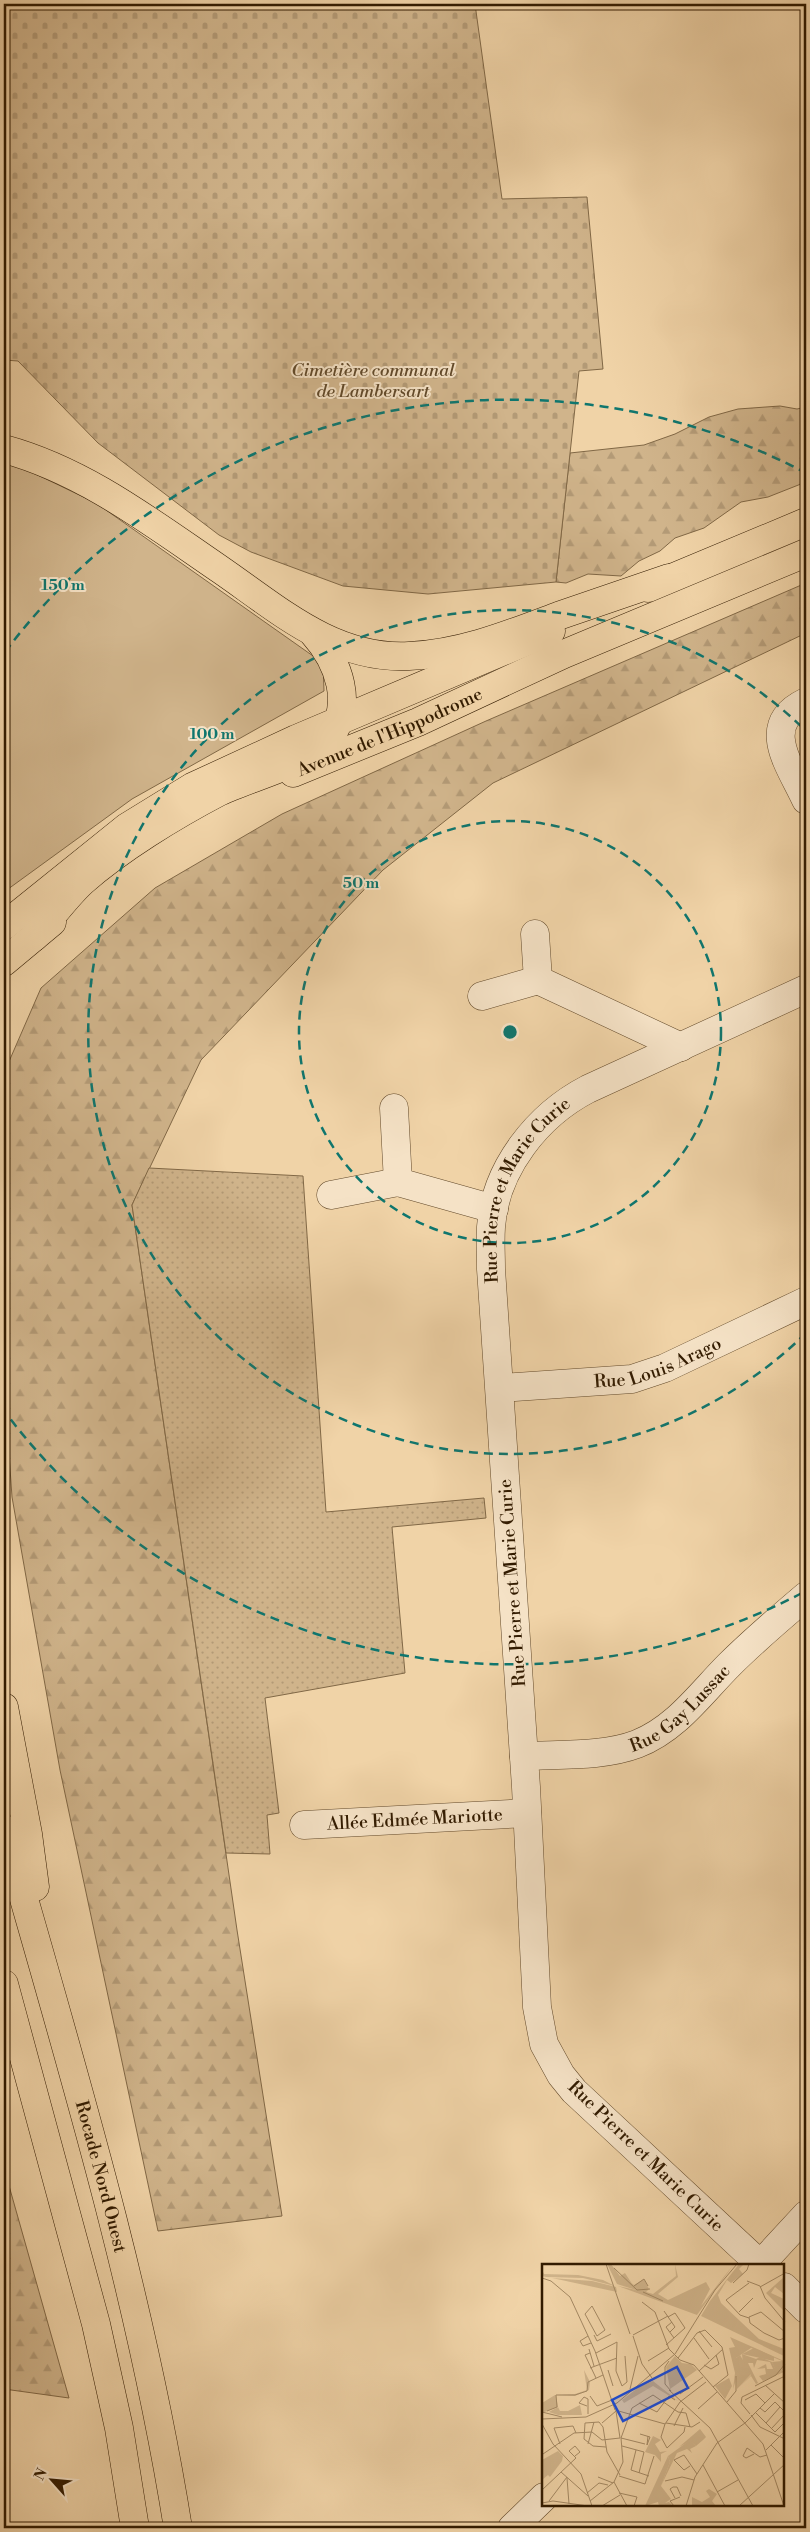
<svg xmlns="http://www.w3.org/2000/svg" width="810" height="2532" font-family="'Libre Bodoni',serif">
<style>
.grass{fill:#d0b48b;stroke:#816846}
.forest{fill:url(#forest-firs);stroke:#816846}
.cemetery{fill:url(#cemetery-stones);stroke:#816846}
.park{fill:url(#park-dots);stroke:#816846}
.lines{fill:none;stroke-linecap:round;stroke-linejoin:round}
.street-casing{stroke:#62492a;stroke-width:29}
.primary-casing{stroke:#321b00;stroke-width:29}
.highway-casing{stroke:#321b00;stroke-width:29}
.street{stroke:#f5e2c6;stroke-width:28}
.primary{stroke:#f0d3a7;stroke-width:28}
.highway{stroke:#f0d3a7;stroke-width:28}
.ring{fill:none;stroke:#0f766e;stroke-width:2.5;stroke-dasharray:9 6}
.labels{text-anchor:middle;stroke-width:4;stroke-linejoin:round;paint-order:stroke}
.park-label{font-size:18px;font-style:italic;fill:#61492a;stroke:#f5e2c6}
.street-label{font-size:18px;fill:#321b00;stroke:#f5e2c6}
.inset-road{fill:none;stroke:#a48964;stroke-width:1}
.view{fill:#1d4ed8;fill-opacity:0.15;stroke:#1d4ed8;stroke-width:2.5}
.inset-edge{fill:none;stroke:#321b00;stroke-width:2.5}
.centre{fill:#0f766e;stroke:#f5e2c6;stroke-width:2.5}
.ring-label{font-size:15px;text-anchor:middle;font-weight:bold;fill:#0f766e;stroke:#f5e2c6;stroke-width:4;stroke-linejoin:round;paint-order:stroke}
</style>
<defs>
<pattern id="forest-firs" width="22" height="20" patternUnits="userSpaceOnUse" patternTransform="scale(1.25)"><rect width="22" height="20" fill="#d0b48b"/><path d="M5 1l3.5 6h-7zM16 11l3.5 6h-7z" fill="#b39a76"/></pattern>
<pattern id="cemetery-stones" width="16" height="16" patternUnits="userSpaceOnUse" patternTransform="scale(1.25)"><rect width="16" height="16" fill="#d0b48b"/><path d="M2 7V4a2 2 0 0 1 4 0v3zM10 15v-3a2 2 0 0 1 4 0v3z" fill="#b39a76"/></pattern>
<pattern id="park-dots" width="8" height="8" patternUnits="userSpaceOnUse" patternTransform="scale(1.25)"><rect width="8" height="8" fill="#d0b48b"/><path d="M2 2h.1M6 6h.1" fill="none" stroke="#b39a76" stroke-width="1.8" stroke-linecap="round"/></pattern>
</defs>
<rect width="100%" height="100%" fill="#f0d3a7"/>
<filter id="stains"><feTurbulence type="fractalNoise" baseFrequency=".004" numOctaves="4"/><feColorMatrix values="0 0 0 0 .2 0 0 0 0 .09 0 0 0 0 .02 0 0 0 .5 -.17"/></filter>
<radialGradient id="worn" r=".72"><stop offset=".6" stop-color="#630" stop-opacity="0"/><stop offset="1" stop-color="#630" stop-opacity=".3"/></radialGradient>
<path class="grass" d="M4,463l17,4 75,36 227,160 1,28 -192,108 -128,93z"/>
<g class="forest">
<path d="M780,406l17,3 9,-2v75l-38,15 -27,5 -37,26 -29,10 -15,13 -21,10 -18,15 -33,-2 -22,9 -10,-1 14,-129 74,-8 31,-11 34,-17 29,-8z"/>
<path d="M806,583v50l-313,150 -110,87 -182,190 -69,145 105,725 45,286 -124,15 -98,-461 -48,-273 -8,-115v-309l37,-85 114,-100 127,-74 204,-93z"/>
<path d="M4,2168l65,230 -65,-9z"/>
</g>
<path class="cemetery" d="M4,4h471l27,195 85,-2 16,172 -24,2 -23,211 -128,12 -85,-8 -92,-34 -32,-17 -121,-92 -80,-82 -14,-1z"/>
<path class="park" d="M149,1168l154,8 23,336 158,-14 2,20 -94,9 13,146 -140,25 14,115 -12,2 3,39 -44,-1 -94,-648z"/>
<g class="lines">
<defs>
<g id="street">
<path d="M806,702c-48,23 -16,63 0,98"/>
<path d="M535,934l3,46 143,67"/>
<path d="M482,996l56,-16"/>
<path d="M394,1108l4,74 96,27"/>
<path d="M331,1195l67,-13"/>
<path id="s1" d="M500,1388l132,-9 33,-11 141,-67"/>
<path id="s2" d="M524,1756c36,-2 79,1 113,-12 39,-15 64,-51 92,-79 25,-25 51,-47 77,-69"/>
<path id="s3" d="M304,1825l223,-12"/>
<path d="M759,2266l47,-51"/>
<path id="s4" d="M762,2266l-188,-175 -13,-16 -17,-31 -7,-37 -11,-220 -35,-518c0,-14 -1,-28 0,-42 4,-59 47,-112 97,-138l218,-100"/>
<path d="M784,2287l22,22"/>
<path d="M512,2528l32,-31"/>
</g>
<g id="primary">
<path d="M648,588l158,-66"/>
<path id="s5" d="M293,773l125,-51 146,-68 242,-101"/>
<path d="M4,926l123,-99 65,-40 104,-48 255,-108"/>
<path d="M4,962l48,-40"/>
</g>
<g id="highway">
<path d="M4,449c81,22 148,74 217,121 58,40 113,90 188,86 52,-2 101,-22 149,-40 37,-13 74,-25 111,-38"/>
<path d="M34,937c16,-18 31,-39 48,-55 37,-33 93,-67 137,-90 28,-14 90,-29 109,-52 27,-35 11,-78 -15,-107"/>
<path d="M4,1707l24,127 7,53"/>
<path id="s6" d="M4,1829c66,232 136,461 174,699"/>
<path d="M4,1984l92,340 23,104 16,100"/>
</g>
</defs>
<use href="#street" class="street-casing"/>
<use href="#primary" class="primary-casing"/>
<use href="#highway" class="highway-casing"/>
<use href="#street" class="street"/>
<use href="#primary" class="primary"/>
<use href="#highway" class="highway"/>
</g>
<g class="ring">
<circle cx="510" cy="1032" r="211"/>
<path d="M806 1333A422 422 0 1 1 806 731"/>
<path d="M802 1593A632 632 0 0 1 5 1412M5 652A632 632 0 0 1 802 471"/>
</g>
<g class="labels">
<g class="park-label">
<text x="373" y="376">Cimetière communal<tspan x="373" dy="21">de Lambersart</tspan></text>
</g>
<g class="street-label">
<text dy="6" stroke="none"><textPath href="#s5" startOffset="105">Avenue de l'Hippodrome</textPath></text>
<text dy="6" stroke="none"><textPath href="#s4" startOffset="1180">Rue Pierre et Marie Curie</textPath></text>
<text dy="6" stroke="none"><textPath href="#s1" startOffset="161">Rue Louis Arago</textPath></text>
<text transform="translate(512 1583) rotate(-94)" y="6">Rue Pierre et Marie Curie</text>
<text dy="6" stroke="none"><textPath href="#s2" startOffset="170">Rue Gay Lussac</textPath></text>
<text dy="6" stroke="none"><textPath href="#s3" startOffset="111">Allée Edmée Mariotte</textPath></text>
<text transform="translate(646 2156) rotate(44)" y="6">Rue Pierre et Marie Curie</text>
<text dy="6" stroke="none"><textPath href="#s6" startOffset="361">Rocade Nord Ouest</textPath></text>
</g>
</g>
<g transform="translate(542 2264)">
<rect width="242" height="242" fill="#f0d3a7"/>
<path d="M133,0l3,13 -20,17 10,6 38,-18 4,7 -9,17 33,-42 -37,51 -79,-29 18,4 -6,-8 4,3 10,-6 5,10 -3,3 7,2 23,-18zM197,0h5l-5,5 4,5 -12,9 -4,-3 -9,15 3,8 38,36 25,10v7l-83,-40 9,-15zM0,6l2,4 34,1 25,5 12,6 -32,-8 -37,-1 -4,-1zM188,73l54,24v9h-2l1,-6 -8,5 -3,-7 10,-1 -31,-13 -15,10v17l-1,8 -2,6 2,-16 -6,-25 6,-1zM42,106l6,12 -1,8 -14,6 -19,-1 2,12 -16,6v-10l13,-8 20,-1 12,-4zM158,165l6,8 -3,3 -7,6 -6,-5 -11,6zM16,187l5,5 -1,5 -12,16 -2,-2 -6,5v-20zM126,192l2,6 -9,24 10,13 -6,4 4,-1 4,4h-14l-1,-4 -13,4z" fill="#d0b48b"/>
<path d="M65,0h4l9,12 5,-3 11,17 -19,-6zM242,13v17l-9,-7 -4,6 13,6v12l-18,-18zM10,14l40,3 24,6 1,5zM200,90l14,5 4,-2 12,5 3,6 9,-5 -2,7 2,2 -21,9 -4,-5 7,-2 -1,-6 -8,1 9,-5 1,5h6l-3,-7 -13,-2 -3,8 -1,-5h-5l10,20 -2,1 -5,-8 -14,13 14,-14 -8,-11zM111,117l25,20 -25,-15 -29,17 -2,-3 17,-13zM38,141l2,10h-24l-9,-3 9,-5 2,4h8zM148,176l6,6 -6,3 2,4 -5,-4 -10,4 -16,33 9,-24 -2,-6z" fill="#d0b48b"/>
<path d="M212,84l20,9v4l-32,-7zM133,92l7,7 9,1 6,6 -27,19 -4,-22z" fill="#d0b48b"/>
<path d="M198,91l11,19 -14,15 -2,-30zM187,114l3,8 -7,13 -10,-13zM111,172l8,4 -6,4 5,8 7,-1 -6,3v8l-6,-7 -10,-3zM167,225l8,5 -5,7 4,5h-24v-9l10,5 8,-5 -4,-6z" fill="#d0b48b"/>
<path class="inset-road" d="M64,0l24,70M72,4l23,22 13,-1M0,14l9,3 19,16 25,54 20,59 50,14M205,17l13,5 5,12 20,24M191,19l14,-13 2,-6M92,22l10,-7 4,7M218,23l25,-14M101,28l20,9M100,38l13,10 14,37 11,11 14,5 69,79 21,62M50,42l13,24 -8,6 -12,-22zM122,47l11,16 -5,5M197,48l14,-14M207,54l-9,-3 -14,-15 23,-17M130,58l-6,5 8,11M157,67l13,16M243,68l-24,-20 -12,5 1,6 14,10 15,7 6,-2M52,71l3,6 14,-7M91,71l35,-19M46,72l-8,5 3,5 8,-3M91,72l9,28 10,14M152,74l15,21M124,81l19,-17 -10,-15 -7,4M47,85l5,17M48,89l-5,2 11,23M54,89l21,-11 -1,29 6,15 5,-4 -2,-26M136,94l19,-25 8,-3 17,17 6,28M106,97l21,-13M127,97l-4,6v17l6,7M162,101l7,4 8,-5 -3,-9M48,104l27,-10M66,106l5,16M157,107l24,-22M223,121l20,18M213,122l21,-11 9,-11M171,123l15,-12M88,125l8,-33M127,126l41,38 43,78M138,130l23,-17M48,132l7,10 15,-6M203,136l11,-6 9,9M185,138l9,-11v-15M97,139l18,9 12,-16 6,4M45,142l-8,-3 5,-6 4,2v15M218,144l5,4 10,-10 10,10M156,145l19,-17M5,147l10,-4 -1,-12h19l12,-4 1,-9 15,-7M74,147l4,27M0,148l20,5M214,149l19,19 10,-10M208,150l-9,-11 1,-6 43,-21M209,151l9,12 25,12M0,155l44,-2 31,-14 58,-49 40,-64 22,-26M60,159l14,-12M124,159l26,4 8,-5M224,159l14,-16M0,160l11,20 28,30 11,32M132,162l9,-18M61,163l-4,-5 -14,1 -1,16 9,7 13,1M61,163l4,25 13,23M230,164l13,-14M98,170l10,3 -3,8 1,-9M79,174l11,-30 21,-13 25,17 8,1 4,14M79,174l2,24 -9,20 13,24M79,174l24,6M18,180l-6,-16 19,-2 3,7M46,180l6,-22M229,181l14,14M80,182l22,6 -5,21M125,184l-6,-11 4,-13 15,-22 26,-20M125,184l17,-16 1,-5M94,186l-5,20 18,6M224,186l19,-19M1,190l31,-21 18,-1 10,8 18,-2M212,190l-8,4 -3,-2 4,-8 13,9 7,-2M161,201l22,41M148,202l-6,4 -10,-10 10,-5 13,19M19,208l27,24M77,212l26,8 9,-28M56,213l15,6M25,214l2,26M123,217l17,-4 12,3M0,226l34,-32 -7,-7 6,-5 5,6 -5,4M175,228l21,-12M45,229l12,-10 9,2M77,229l18,4 -3,9M133,234l-5,-9 3,-2h4l4,9M7,237l18,-24M48,237l24,-19M0,239l11,-2 35,5M60,242l18,-11M132,242l-4,-5 10,-4M144,242l9,-29 22,-34 28,-20 29,-29M197,242l46,-42"/>
<path class="view" d="M135,103l11,21 -65,33 -11,-21z"/>
<rect width="242" height="242" class="inset-edge"/>
</g>
<circle cx="510" cy="1032" r="8" class="centre"/>
<g class="ring-label">
<text x="63" y="590">150 m</text>
<text x="212" y="739">100 m</text>
<text x="361" y="888">50 m</text>
</g>
<rect width="810" height="2532" fill="none" stroke="#f0d3a7" stroke-width="20"/>
<rect x="5" y="5" width="800" height="2522" fill="none" stroke="#321b00" stroke-width="2.5"/>
<rect x="10" y="10" width="790" height="2512" fill="none" stroke="#321b00"/>
<g transform="translate(52 2480) rotate(297)" stroke="#f5e2c6" stroke-width="4" paint-order="stroke">
<path d="M0-4L9 19L0 12L-9 19Z" fill="#321b00"/>
<text y="-8" font-size="14" font-weight="bold" text-anchor="middle" fill="#321b00">N</text>
</g>
<rect width="100%" height="100%" filter="url(#stains)"/>
<rect width="100%" height="100%" fill="url(#worn)"/>
</svg>
